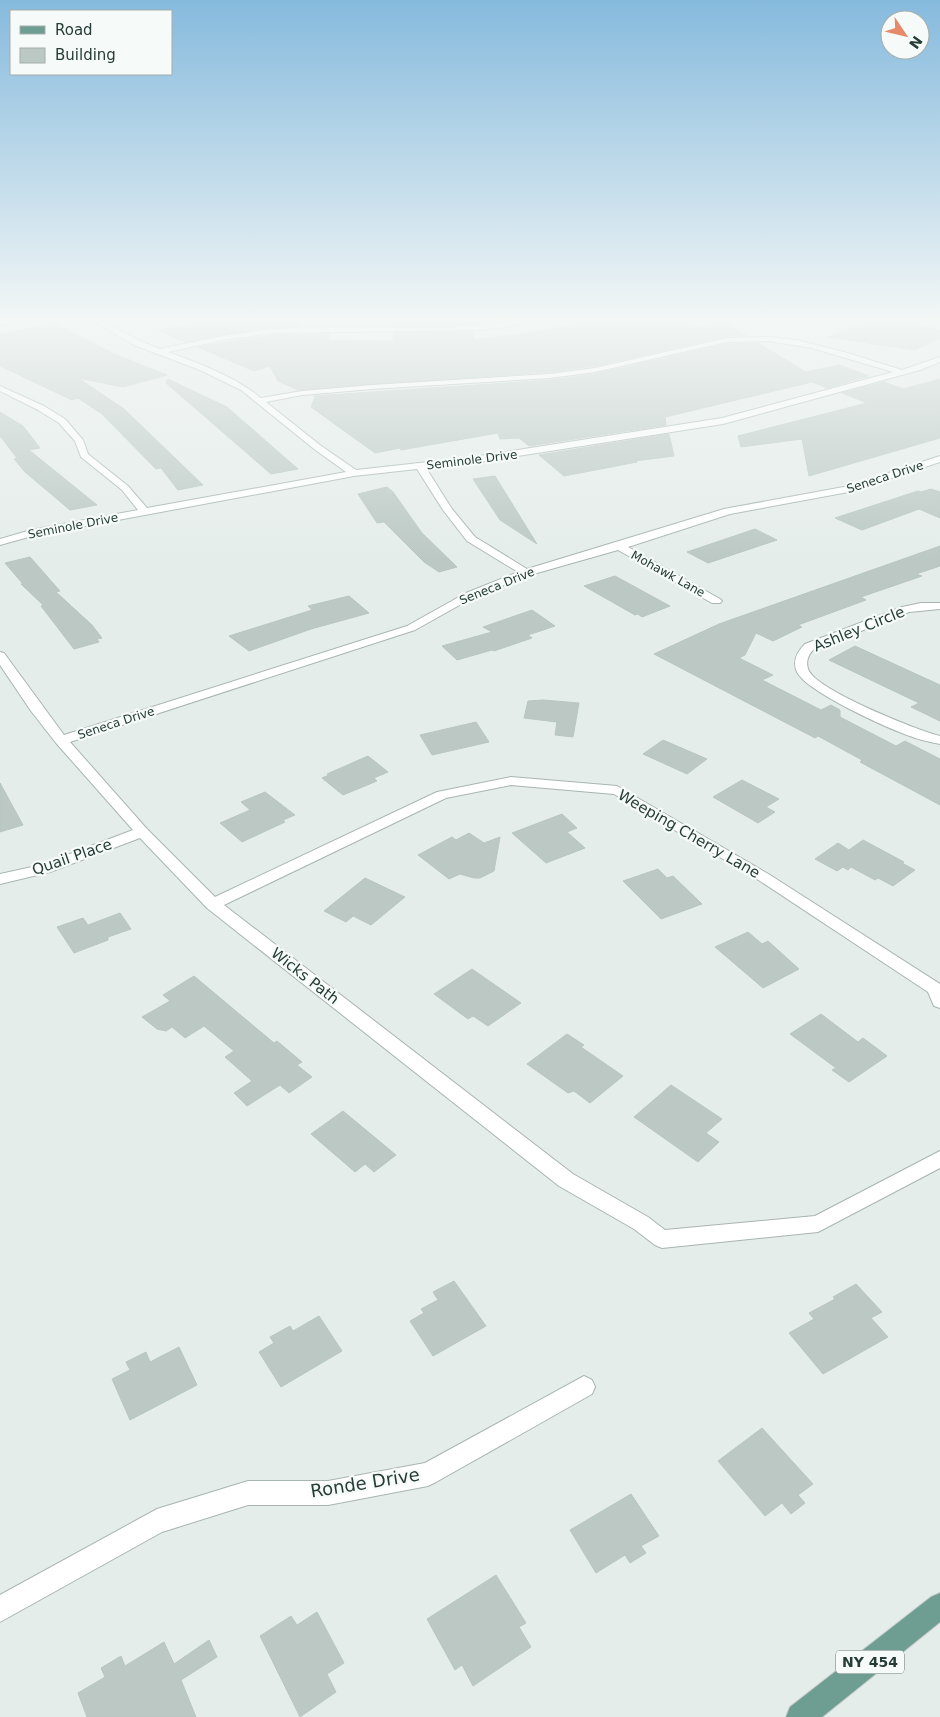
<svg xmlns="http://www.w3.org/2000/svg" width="940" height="1717" font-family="'DejaVu Sans',sans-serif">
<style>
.building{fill:#bbc8c3;stroke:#b8c6c1}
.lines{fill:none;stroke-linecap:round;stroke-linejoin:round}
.minor-casing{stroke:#a8b5b1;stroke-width:2}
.primary-casing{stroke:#c2c9c7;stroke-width:2}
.minor{fill:#fff;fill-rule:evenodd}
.primary{fill:#6e9e92;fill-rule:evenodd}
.labels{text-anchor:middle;stroke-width:4.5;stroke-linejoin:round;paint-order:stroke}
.far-street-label{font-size:12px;fill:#263d37;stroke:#f6faf8}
.shield{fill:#f6faf8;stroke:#647671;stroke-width:1}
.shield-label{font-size:14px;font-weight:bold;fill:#263d37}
.street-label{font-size:15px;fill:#263d37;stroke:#f6faf8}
.near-street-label{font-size:18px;fill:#263d37;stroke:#f6faf8}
</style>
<rect width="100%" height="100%" fill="#e5edea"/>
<g class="building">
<path d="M234,319h62l2,7 -26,1 -87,15 -27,-12 53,-9z"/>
<path d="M395,319h79v4l-29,3h-51z"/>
<path d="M606,319h82l1,7 38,-2 19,12h-19l-132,30 -45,6 -252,18 -20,-9 -8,-15 -16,5 -56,-24 74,-12 57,-1 -1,6 62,1h3l1,-8 80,-1v8l55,-7z"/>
<path d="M876,319h20l44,11v8l-25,12 -87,-13z"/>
<path d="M55,323l59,31 53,21 -44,12 -45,-9 46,31 79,76 -25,5 -17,-22 -5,1 -54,-55 -24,-16 -6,2 -72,-34v-32z"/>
<path d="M758,343l48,29 33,-7 30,11 -42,12 -15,-6 -147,35 1,8 -137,21 -10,-8 -19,1 -2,-6 -97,17 -1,-2 -25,5 -64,-46 4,-10 -2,-1 237,-16 45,-6 132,-30z"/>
<path d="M168,379l59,28 71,62 -27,5 -105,-91z"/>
<path d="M940,379v59l-131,38 -7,-37 -61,8 -3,-11 129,-33 -25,-10 42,-11 19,7z"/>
<path d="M0,412l23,14 17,22 -11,2 68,55 -27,5 -45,-38 -11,-13 3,-1 -17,-22z"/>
<path d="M669,434l5,22 -39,5 2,1 -73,14 -25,-21z"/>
<path d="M495,476l42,68 -37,-24 -27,-41z"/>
<path d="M387,487l6,5 29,41 35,34 -18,5 -15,-10 -40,-40 -7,1 -19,-29z"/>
<path d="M931,489l9,3v26l-21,-9 -57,21 -27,-12 83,-27 3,1z"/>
<path d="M755,529l22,11 -69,23 -21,-11z"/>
<path d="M940,546v20l-24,8 6,2 -61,21 5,3 -68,25 4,2 -29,14 -17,-8 -11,22 -6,3 34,17 -11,5 59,30 10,-5 9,5v7l56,29 9,-5 35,18v46l-80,-43 2,-2 -44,-24 -3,2 -161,-84 65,-30z"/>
<path d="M30,557l30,34 -4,1 36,33 10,13 -5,1 2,3 -25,7 -33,-43 2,-1 -22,-21h2l-18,-21z"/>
<path d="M615,576l55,30 -28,11 -4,-3 -3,1 -51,-29z"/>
<path d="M349,596l20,17 -58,16 -62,22 -20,-15 83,-26 -4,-4z"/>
<path d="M532,610l23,16 -27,9 4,3 -38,13 -2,-1 -35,10 -15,-14 50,-14 -9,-5z"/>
<path d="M855,646l85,39v36l-29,-14 8,-4 -90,-43z"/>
<path d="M543,700l36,3 -6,34 -18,-2 2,-13 -33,-4 4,-17z"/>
<path d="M476,722l13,20 -57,13 -12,-20z"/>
<path d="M663,740l44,19 -20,15 -44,-20z"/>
<path d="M368,756l20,16 -14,6 3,3 -34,14 -21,-17 7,-3 -2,-1z"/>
<path d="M742,780l37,19 -13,8 9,5 -17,11 -45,-26z"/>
<path d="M0,783l23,42 -23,7z"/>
<path d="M265,792l30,23 -12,5 2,2 -43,20 -22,-19 30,-13 -9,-8z"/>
<path d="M562,814l15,14 -10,4 18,16 -39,15 -34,-30z"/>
<path d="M469,833l15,10 16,-6 -6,34 -14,7h-6l-14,-4 -11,5 -31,-24 34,-18 4,3z"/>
<path d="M863,840l41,22 -2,1 13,7 -22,16 -15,-8 -3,2 -24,-13 -3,3 -5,-3 -6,4 -22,-12 23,-16 11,7z"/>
<path d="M658,869l9,9 6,-2 29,28 -41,15 -38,-38z"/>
<path d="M365,878l40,19 -34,28 -18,-9 -7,6 -22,-11z"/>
<path d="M120,913l11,16 -23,8v3l-34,13 -17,-26 26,-9 5,7z"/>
<path d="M748,932l14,12 6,-3 31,28 -36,19 -48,-41z"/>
<path d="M472,969l49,34 -33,23 -15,-10 -5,3 -34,-25z"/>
<path d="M194,976l80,67 3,-2 25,21 -5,3 15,12 -23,16 -9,-8 -33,21 -13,-13 18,-12 -27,-24 9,-6 -30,-25 -19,12 -13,-11 -6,4 -9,-2 -15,-12 28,-16 -7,-6z"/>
<path d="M821,1014l37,28 5,-4 24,18 -38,26 -17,-12 4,-2 -46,-34z"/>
<path d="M567,1034l17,11 -3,2 42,29 -33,27 -16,-12 -6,2 -41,-29z"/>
<path d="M671,1085l51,34 -16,14 13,9 -21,20 -64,-45z"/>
<path d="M343,1111l53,44 -22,17 -9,-8 -10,8 -44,-38z"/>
<path d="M454,1281l32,45 -53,30 -23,-35 14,-8 -3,-4 17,-9 -5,-8z"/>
<path d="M856,1284l26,28 -11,6 17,19 -65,37 -34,-41 25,-14 -5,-6 26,-14 -2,-2z"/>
<path d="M319,1316l23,35 -61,36 -22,-35 15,-9 -4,-6 20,-11 3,5z"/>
<path d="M179,1347l18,38 -67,35 -18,-41 18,-9 -4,-8 20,-10 4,10z"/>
<path d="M762,1428l51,56 -15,11 7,8 -14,11 -9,-11 -17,13 -47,-55z"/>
<path d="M631,1494l28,42 -18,10 5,7 -16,10 -5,-8 -29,18 -26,-43z"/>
<path d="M496,1575l30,48 -7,4 12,20 -58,39 -11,-21 -7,5 -28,-51z"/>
<path d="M317,1612l27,51 -17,11 9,18 -36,25 -40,-81 31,-20 6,9z"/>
<path d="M209,1640l8,17 -36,23 15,37h-109l-9,-24 27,-16 -4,-9 20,-12 4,10 39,-24 10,22z"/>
</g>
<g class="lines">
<defs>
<g id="minor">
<path d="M11,319h15l-26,7v-4z"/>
<path d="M89,319h9l42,22 20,8 63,-13 49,-7 48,-2 125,1 95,-9 -34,8 -30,3 -204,3 -49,7 -55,12c32,12 66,24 93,46l41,-7 70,-6 178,-11 45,-6 132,-30 41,-1 28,3 48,12 58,18 38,-13v5l-20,8 -197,54 -250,39 -47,5 26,41 23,28 52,32 197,-60 125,-23 91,-30v6l-86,29 -124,23 -102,33 92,52 2,2 -2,2h-8l-94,-53 -88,25 -56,22 -59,33 -345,112 77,87 68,68 222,-105 74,-15 106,9 153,89 170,109v24l-6,-2 -6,-14 -168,-111 -146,-87 -103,-9 -65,13 -222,107 349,269 75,43 17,13 150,-14 125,-65v17l-122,64 -156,16 -7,-3 -21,-16 -75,-43 -352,-278 -67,-70 -90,34 -50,12v-10l41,-9 92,-35 -77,-87 -25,-32 -31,-46v-13l4,1 60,82 343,-109 59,-33 52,-21 -51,-31 -24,-31 -26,-41 -63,7 -322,60 -32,9v-6l31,-9 107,-20 -16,-20 -41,-33 -6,-16 -16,-18 -21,-13 -38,-19v-5l44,20 21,13 18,21 5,14 40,32 19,22 199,-36 -32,-23 -73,-59 -41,-20 -66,-25zM768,341l44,7 81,24 -171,46 -249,39 -117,13 -36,-25 -54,-43 36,-7 70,-6 178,-11 45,-6 132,-30z"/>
<path d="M936,319h4v3z"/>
<path d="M921,603h19v6l-31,3 -96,38c-5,5 -8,13 -4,21 10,20 107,59 131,65v8c-10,-2 -20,-4 -30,-8 -23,-8 -103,-44 -113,-64 -5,-11 0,-20 8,-28l97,-37z"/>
<path d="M584,1376l8,4 3,7 -3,7 -156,88 -8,4 -100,19h-80l-86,27 -162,90v-27l157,-86 91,-28h80l97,-18z"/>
</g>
<path id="primary" d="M940,1593v29l-118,95h-36l4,-10 141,-110z"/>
</defs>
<use href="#minor" class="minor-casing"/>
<use href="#primary" class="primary-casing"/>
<use href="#minor" class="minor"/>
<use href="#primary" class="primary"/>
</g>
<linearGradient id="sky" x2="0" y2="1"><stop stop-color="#86badd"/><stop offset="0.57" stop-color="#f3f7f6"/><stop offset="1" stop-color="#f3f7f6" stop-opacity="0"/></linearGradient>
<rect width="940" height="560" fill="url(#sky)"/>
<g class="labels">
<g class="far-street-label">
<text transform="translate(472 460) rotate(-7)" y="4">Seminole Drive</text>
<text transform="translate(885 477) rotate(-18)" y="4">Seneca Drive</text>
<text transform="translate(73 526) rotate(-11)" y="4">Seminole Drive</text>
<text transform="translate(668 574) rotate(29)" y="4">Mohawk Lane</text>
<text transform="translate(497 586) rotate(-22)" y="4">Seneca Drive</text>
<text transform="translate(116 723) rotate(-18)" y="4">Seneca Drive</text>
</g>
<rect class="shield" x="836" y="1650.5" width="68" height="23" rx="4"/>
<g class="shield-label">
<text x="870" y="1667">NY 454</text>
</g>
<g class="street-label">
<text transform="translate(859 629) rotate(-22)" y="5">Ashley Circle</text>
<text transform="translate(689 834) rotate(30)" y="5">Weeping Cherry Lane</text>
<text transform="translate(72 857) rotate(-19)" y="5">Quail Place</text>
<text transform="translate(305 976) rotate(38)" y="5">Wicks Path</text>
</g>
<g class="near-street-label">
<text transform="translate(365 1483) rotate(-9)" y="6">Ronde Drive</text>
</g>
</g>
<rect x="10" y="10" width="162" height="65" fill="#f6faf8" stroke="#a3aeab"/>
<rect x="20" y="26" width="25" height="8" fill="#6e9e92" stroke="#a3aeab"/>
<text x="55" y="35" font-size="15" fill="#263d37">Road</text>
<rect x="20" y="48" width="25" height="15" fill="#bbc8c3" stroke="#a3aeab"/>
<text x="55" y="60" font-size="15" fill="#263d37">Building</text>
<g transform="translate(905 35) rotate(125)"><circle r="24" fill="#f6faf8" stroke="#a3aeab"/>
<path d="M0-4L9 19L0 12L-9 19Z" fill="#e58b6c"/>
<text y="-8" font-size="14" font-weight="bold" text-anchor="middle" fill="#263d37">N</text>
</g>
</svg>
